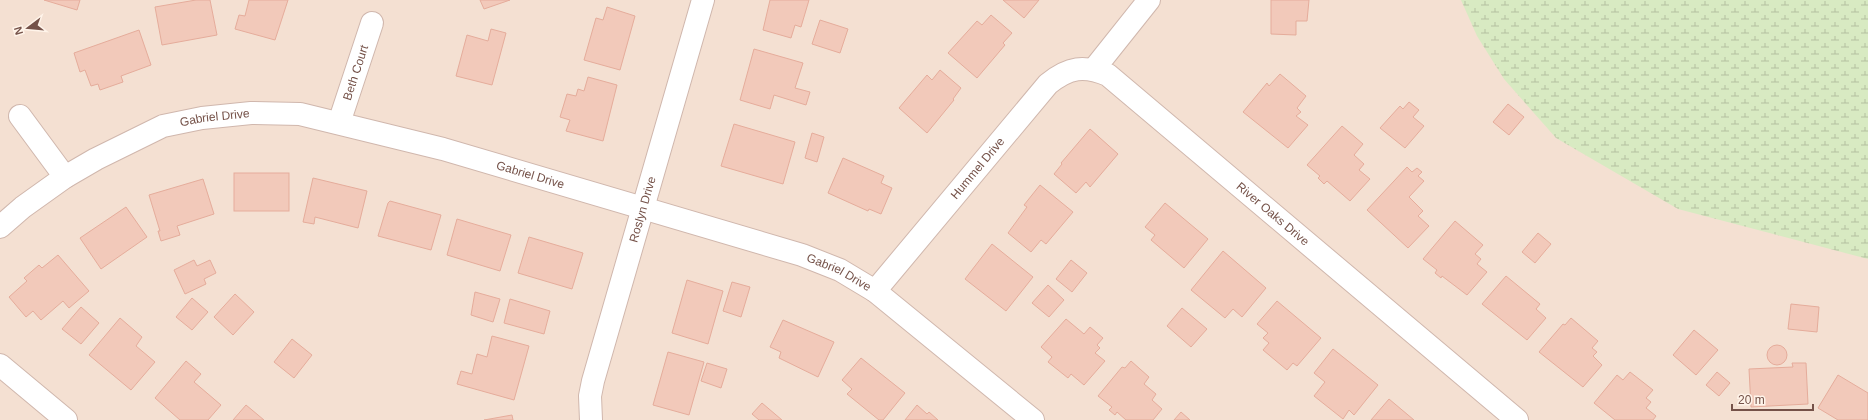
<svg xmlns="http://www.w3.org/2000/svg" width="1868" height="420" font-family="Helvetica,sans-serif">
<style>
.residential{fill:#f4e0d2}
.wetland{fill:url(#wetland-marsh)}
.building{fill:#f2c9ba;stroke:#e5ac9b}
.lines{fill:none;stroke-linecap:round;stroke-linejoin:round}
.street-casing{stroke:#d0b7ad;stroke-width:24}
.street{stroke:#fff;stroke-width:22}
.labels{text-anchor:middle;stroke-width:3.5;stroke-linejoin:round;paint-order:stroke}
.street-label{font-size:12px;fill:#755249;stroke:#fff4ea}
</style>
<defs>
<pattern id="wetland-marsh" width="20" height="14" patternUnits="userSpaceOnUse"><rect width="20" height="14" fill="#d8eac2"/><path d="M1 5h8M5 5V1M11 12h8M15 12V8" fill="none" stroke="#b4c0a0"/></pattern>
</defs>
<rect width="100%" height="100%" fill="#fcefe3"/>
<path class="residential" d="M0,0h1535l333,220v200h-1868z"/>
<path class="wetland" d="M1461,0h407v259l-190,-50 -122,-71 -52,-59 -27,-43z"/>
<g class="building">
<path d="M44,0h36l-3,10z"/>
<path d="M196,0h14l7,35 -55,10 -7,-38z"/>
<path d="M249,0h39l-13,40 -40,-11 4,-14 6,1z"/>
<path d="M480,0h30l-26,9z"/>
<path d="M770,0h39l-8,27 -6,-2 -4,13 -28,-8z"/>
<path d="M1003,0h36l-15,18z"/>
<path d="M1271,0h38l-2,21h-11v14l-25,-1z"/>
<path d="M607,7l28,9 -15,54 -36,-10 12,-42 7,2z"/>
<path d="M991,15l21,18 -9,10 2,2 -28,33 -29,-25 29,-32 5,4z"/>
<path d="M820,20l28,9 -8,24 -28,-9z"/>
<path d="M491,29l15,4 -14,52 -36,-9 11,-41 21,6z"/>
<path d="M139,30l12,35 -30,11 2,6 -23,8 -2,-6 -7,2 -6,-16 -5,2 -6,-19z"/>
<path d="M754,49l49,14 -8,25 15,4 -4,13 -32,-10 -4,14 -30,-9z"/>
<path d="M940,70l21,18 -8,11 1,1 -27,33 -28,-25 28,-33 5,5z"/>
<path d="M1280,74l26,22 -9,12 4,4 -5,4 12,9 -20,23 -45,-36 24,-29 2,3z"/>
<path d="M588,77l29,8 -14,56 -37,-10 4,-11 -10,-3 7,-23 9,2 2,-7 6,2z"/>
<path d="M1409,102l10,8 -6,7 11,9 -19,22 -25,-20 20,-22 3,3z"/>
<path d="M1508,104l16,13 -15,18 -16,-13z"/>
<path d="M734,124l61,18 -12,42 -62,-18z"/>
<path d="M1342,126l21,18 -9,11 10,9 -5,6 11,9 -20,22 -23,-20 -3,3 -6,-6 2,-2 -13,-11z"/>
<path d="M1090,129l28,25 -28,33 -4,-5 -10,11 -22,-19 8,-10 -1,-1z"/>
<path d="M812,133l12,4 -7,25 -12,-4z"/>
<path d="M843,158l41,18 -3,7 11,5 -11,26 -12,-5 -1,2 -40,-18z"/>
<path d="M1407,167l5,5 5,-4 5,4 -4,4 6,5 -15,16 14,14 -5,5 11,10 -21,22 -41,-38z"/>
<rect x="234" y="173" width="55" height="38"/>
<path d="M313,178l54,13 -9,37 -43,-11 -1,7 -11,-2z"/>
<path d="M203,179l11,35 -37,12 3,9 -19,6 -3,-10h2l-11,-36z"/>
<path d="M1040,185l33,27 -27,32 -5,-4 -10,12 -23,-19 19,-26 -3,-2z"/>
<path d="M390,201l51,14 -10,35 -53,-14 10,-33z"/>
<path d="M1165,203l43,36 -24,29 -33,-28 4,-5 -10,-8z"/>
<path d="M126,207l21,30 -46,32 -21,-31z"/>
<path d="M457,219l54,16 -11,36 -53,-16z"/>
<path d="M1455,221l28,24 -8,9 6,5 -4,5 10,8 -20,23 -25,-19 -1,2 -6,-5 2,-3 -14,-11z"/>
<path d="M1538,233l13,11 -16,19 -13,-11z"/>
<path d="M529,237l54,16 -11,36 -54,-16z"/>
<path d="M992,244l41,33 -27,34 -41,-32z"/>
<path d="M1223,251l43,37 -24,29 -9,-8 -8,9 -34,-28z"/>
<path d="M58,255l31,36 -20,17 -6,-7 -22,19 -8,-9 -7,6 -17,-20 18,-16 -3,-3 15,-13 3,3z"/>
<path d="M194,260l3,6 13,-6 6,13 -12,6 2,5 -21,10 -11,-24z"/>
<path d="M1071,260l16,13 -15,19 -16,-13z"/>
<path d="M1506,276l34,28 -4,5 10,9 -19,22 -45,-36z"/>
<path d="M687,280l36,11 -15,53 -36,-11z"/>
<path d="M732,282l18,5 -9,30 -18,-6z"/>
<path d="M1048,285l16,15 -15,17 -17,-14z"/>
<path d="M475,292l25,7 -7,23 -22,-7z"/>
<path d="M235,294l19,18 -21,23 -19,-18z"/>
<path d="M192,298l16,14 -16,18 -16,-13z"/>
<path d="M510,299l40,12 -6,23 -40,-11z"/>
<path d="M1277,301l44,37 -24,28 -4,-3 -6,7 -24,-20 6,-7 -6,-5 5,-5 -11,-9z"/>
<path d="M1791,304l28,3 -2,25 -29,-3z"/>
<path d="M81,307l18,16 -18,21 -19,-15z"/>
<path d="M1182,308l25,21 -16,18 -24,-21z"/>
<path d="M120,318l22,19 -6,9 19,16 -24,28 -42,-35z"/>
<path d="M1571,318l27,23 -6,7 5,4 -4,4 9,9 -19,22 -44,-35 24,-28 2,1z"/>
<path d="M1066,319l18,15 6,-7 13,11 -6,7 3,3 -5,5 10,8 -21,24 -13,-11 -3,4 -20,-16 4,-5 -11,-10z"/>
<path d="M783,320l51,22 -16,35 -39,-19 2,-6 -11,-5z"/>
<path d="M1694,330l24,20 -22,25 -23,-20z"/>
<path d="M492,336l37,10 -15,54 -57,-16 4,-13 11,3 5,-20 10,3z"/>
<path d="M292,339l20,16 -18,23 -20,-16z"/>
<circle cx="1777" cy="355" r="10"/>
<path d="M1333,349l45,36 -24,30 -5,-5 -6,9 -29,-23 11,-14 -11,-9z"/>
<path d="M668,352l36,10 -15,53 -36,-10z"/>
<path d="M861,358l44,35 -22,27h-4l-32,-26 5,-5 -10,-9z"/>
<path d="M186,361l15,13 -7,8 27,23 -13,15h-28l-25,-22z"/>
<path d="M1131,361l18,16 -5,7 12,10 -4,6 10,9 -9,11h-27l-9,-8 -2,3 -6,-5 3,-3 -14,-11 24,-29 3,1z"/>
<path d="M707,363l20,6 -6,19 -20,-7z"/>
<path d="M1792,363h14l2,41 -57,3 -2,-38 44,-2z"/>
<path d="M1630,372l23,18 -7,8 5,4 -5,6 10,8 -3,4h-38l-21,-17 23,-28 6,5z"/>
<path d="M1717,372l13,11 -11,13 -13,-11z"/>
<path d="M1838,375l30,18v27h-30l-20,-12z"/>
<path d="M1389,399l25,21h-43z"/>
<path d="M762,403l20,17h-23l-7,-6z"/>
<path d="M246,405l18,15h-31z"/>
<path d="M917,405l10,9 2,-2 9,8h-33z"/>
<path d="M1181,412l9,8h-16z"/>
<path d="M512,415l1,5h-29z"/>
</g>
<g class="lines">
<defs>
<g id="street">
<path d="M1094,69l55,-69"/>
<path d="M20,116l45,61"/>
<path id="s1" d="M339,123l33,-100"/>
<path id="s2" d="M0,227l23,-20 42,-30 31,-18 67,-33 39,-8 49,-5 49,1 143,35 359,106 38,15 35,21 158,129"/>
<path id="s3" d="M875,291l173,-207c21,-17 36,-19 60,-9l409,345"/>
<path d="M0,365l66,55"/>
<path id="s4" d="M591,420l-1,-24 3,-15 110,-381"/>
</g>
</defs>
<use href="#street" class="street-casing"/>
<use href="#street" class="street"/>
</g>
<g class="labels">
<g class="street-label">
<text dy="4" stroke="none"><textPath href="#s1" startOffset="53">Beth Court</textPath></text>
<text dy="4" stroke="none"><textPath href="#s2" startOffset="245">Gabriel Drive</textPath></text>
<text dy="4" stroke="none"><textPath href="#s3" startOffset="160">Hummel Drive</textPath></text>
<text dy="4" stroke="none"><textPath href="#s2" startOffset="569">Gabriel Drive</textPath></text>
<text dy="4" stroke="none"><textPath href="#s4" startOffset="218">Roslyn Drive</textPath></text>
<text dy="4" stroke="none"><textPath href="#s3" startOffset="550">River Oaks Drive</textPath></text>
<text dy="4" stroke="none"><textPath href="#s2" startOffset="893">Gabriel Drive</textPath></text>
</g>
</g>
<g transform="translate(28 28) rotate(254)" stroke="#fff4ea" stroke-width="3" paint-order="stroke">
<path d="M0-3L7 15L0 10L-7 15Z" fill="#755249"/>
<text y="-6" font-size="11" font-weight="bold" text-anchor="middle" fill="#755249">N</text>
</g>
<path d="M1732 404v6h81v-6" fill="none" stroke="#755249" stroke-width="2"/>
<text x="1738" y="404" font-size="12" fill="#755249" stroke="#fff4ea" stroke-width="3" paint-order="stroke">20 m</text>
</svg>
